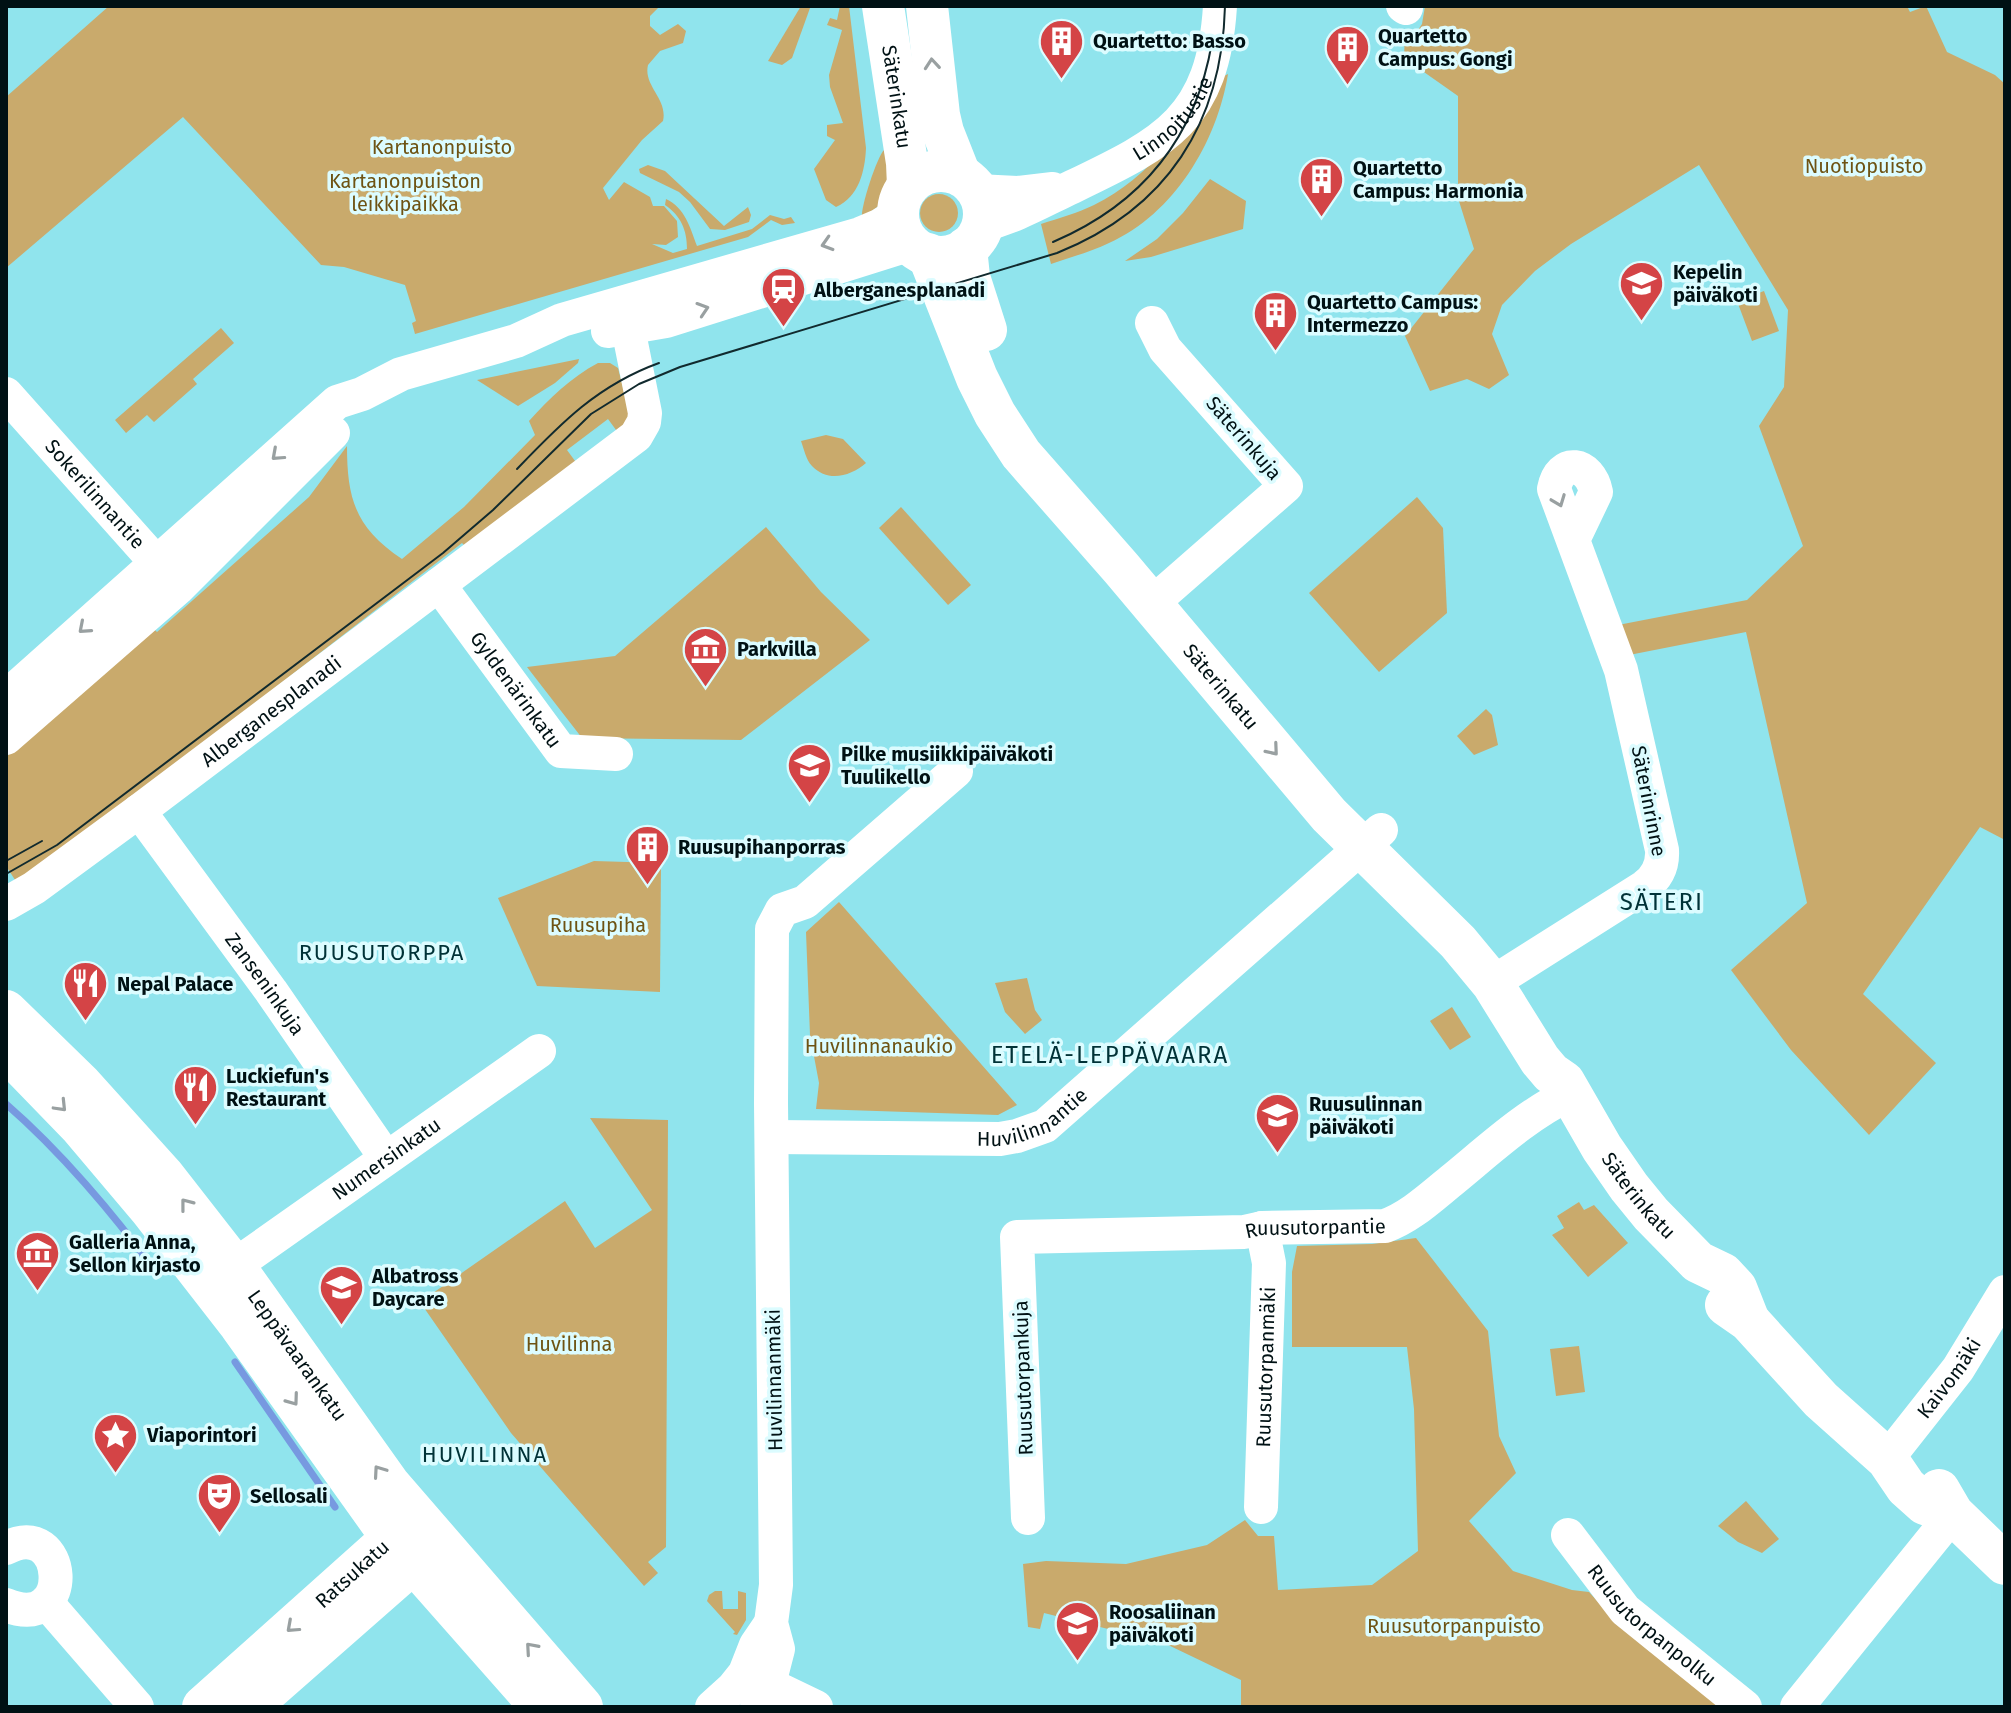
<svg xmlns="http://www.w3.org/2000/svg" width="2011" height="1713" font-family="'Fira Sans',sans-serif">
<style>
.green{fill:#c9aa6c}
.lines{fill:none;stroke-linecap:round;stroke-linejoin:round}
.stream{stroke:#7799e0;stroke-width:7}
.minor{stroke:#fff;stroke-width:34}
.major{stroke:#fff;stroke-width:42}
.tram{stroke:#112a2e;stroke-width:2}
.oneway{stroke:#99a0a1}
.labels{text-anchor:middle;stroke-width:7;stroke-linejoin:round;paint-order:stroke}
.poi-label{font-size:20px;font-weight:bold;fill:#001114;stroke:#dcfcff;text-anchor:start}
.street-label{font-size:20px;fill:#001114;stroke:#dcfcff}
.park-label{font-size:20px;fill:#6e5313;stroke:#dcfcff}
.neighbourhood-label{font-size:22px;letter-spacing:2px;fill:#003237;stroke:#dcfcff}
.quarter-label{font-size:24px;letter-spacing:2px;fill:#003237;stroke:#dcfcff}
</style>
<rect width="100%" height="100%" fill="#90e4ed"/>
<g class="green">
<path d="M109,6h551l-10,10v10l10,9 18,-11 8,7 -3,12 -23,8 -12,14c-5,21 20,34 15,56l-21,19 -39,48 6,12 15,-18 26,15 3,9h11l13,15 1,16 -12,8 -14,-1 21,9 14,-4c0,-19 -6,-33 -22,-44l1,-6c19,9 24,28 31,47l55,-17 18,-14 14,4 7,-2 4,6 -13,2 -11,-5 -23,17 -333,97 -3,-11 4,-2 -11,-36 -61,-18 -23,-2 -138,-148 -177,151v-171z"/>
<path d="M801,6h9v2l-18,50 -10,7 -14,-4z"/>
<path d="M840,6h9l17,142c-1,23 -7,49 -30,59l-10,-7 -12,-31 21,-29 -8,-4v-11l16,-2 -13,-36 -1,-12 13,-45 -15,-5 3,-7 7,2z"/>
<path d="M1425,6h482l3,6 16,-6 21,46 48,23 10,9v756l-25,-13 -117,167 73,69 -67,72 -78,-85 -60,-80 76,-67 -61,-271 -122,24 -6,-31 129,-25 56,-54 -44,-120 25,-39 4,-77 -89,-145 -128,79 -36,27 -33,34 -10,29 17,41 -20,14 -22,-10 -37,12 -25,-55 69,-87 -16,-51v-102l-54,-38 1,-26 13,-2 4,-6z"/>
<path d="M1228,74c-11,68 -54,140 -119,169 -18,9 -39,14 -58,21l-10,-40c18,-6 37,-11 53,-19 57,-28 89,-78 126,-127z"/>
<path d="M884,150l8,36 -12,19 -18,13c-2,-10 15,-61 22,-68z"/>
<path d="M648,165l17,6 59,55 24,-19 3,8 -2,7 -24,8 -15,-1 -20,-27 -11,-10 -39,-19 -1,-4z"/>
<path d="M1210,179l36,22 -3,28 -92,28 -26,4 32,-22 26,-26z"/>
<circle cx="939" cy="213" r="19"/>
<path d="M1764,291l15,40 -27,10 -15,-40z"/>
<path d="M221,328l13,15 -41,36 4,5 -43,38 -7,-7 -21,18 -11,-13z"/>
<path d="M579,359l-1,4 -23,20 -37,23 -41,-26z"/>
<path d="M598,363h12l8,5 12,47 -11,19 -11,-15 -41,31 11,15 -110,84 -6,-6 -443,343 -13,-20v-109l146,-130 5,5 152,-135 38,-51c0,54 9,82 55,113l62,-52 71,-72 -6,-14c21,-23 41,-43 69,-58z"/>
<path d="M826,435l17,4 23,24c-15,13 -38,20 -54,3 -6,-6 -8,-17 -11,-25z"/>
<path d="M1417,497l26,31 4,85 -68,59 -70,-79z"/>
<path d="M901,507l70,78 -23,20 -69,-77z"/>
<path d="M766,527l55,65 49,48 -129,100 -159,-2 -55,-71 88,-11z"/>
<path d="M1486,709l6,6 6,30 -24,10 -17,-19z"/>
<path d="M594,861l67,2 -1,129 -123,-6 -39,-88z"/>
<path d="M839,902l178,203 -19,10 -182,-6 3,-26 -9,-48 -4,-103z"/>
<path d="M1027,978l8,32 7,10 -17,14 -20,-22 -10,-29z"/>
<path d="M1452,1007l19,30 -21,13 -20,-29z"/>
<path d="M590,1118l78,2 -2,427 -18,15 10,11 -14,13 -133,-153 -91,-131 145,-101 30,47 57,-38z"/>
<path d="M1579,1202l5,8 10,-5 34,38 -40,34 -36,-42 12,-7 -7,-12z"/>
<path d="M1416,1238l72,93 11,105 17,37 -47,48 44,50 59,19 17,2 31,34 29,25 36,18 50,38h-494v-27l-77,-37 -120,-30 -4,16 -12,-2 -5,-63 23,-3 80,3 81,-19 38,-25 13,16h16l4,54 94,-5 46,-34 -4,-142 -7,-62h-115v-75l5,-26 75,-2z"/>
<path d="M1579,1346l6,46 -29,4 -6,-47z"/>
<path d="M1746,1501l33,38 -17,14 -24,-11 -20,-16z"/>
<path d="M715,1591h7l1,18h15v-18l8,2v27l-9,15 -4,-1 2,-2 -28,-31 2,-6z"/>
</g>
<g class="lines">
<g class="stream">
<path d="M6,1104c53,46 108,110 149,167"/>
<path d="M235,1362l100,145"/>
</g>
<g class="minor">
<path d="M1403,6l3,2"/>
<path d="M977,191l42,2 34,-4"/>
<path id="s1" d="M982,225c33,-8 60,-24 90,-38 94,-45 141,-68 148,-181"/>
<path d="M608,331l58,-10 245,-77"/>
<path id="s2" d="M6,394l164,184"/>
<path id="s3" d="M439,585l122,166 55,3"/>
<path d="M1150,605l136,-119 -121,-137 -13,-26"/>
<path d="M6,697l331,-295 25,-8 39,-20 115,-33 46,-21 298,-86 19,-8 19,-12"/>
<path d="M6,738l172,-150 155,-155"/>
<path id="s4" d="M139,811l132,180 115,167"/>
<path id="s5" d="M6,904l28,-16 105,-77 497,-375 8,-14 1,-9 -22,-110"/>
<path d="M1492,983l152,-96c13,-9 19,-21 18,-37l-41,-180 -67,-181c6,-32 36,-27 42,3l-22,46"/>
<path id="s6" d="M772,1137l228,2 17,-3 28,-10 336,-296"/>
<path id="s7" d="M219,1287l15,-21 305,-215"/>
<path id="s8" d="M1887,1459l71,-90 47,-77"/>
<path id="s9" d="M1261,1507l8,-244 -7,-35"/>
<path id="s10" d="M1028,1518l-11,-281 227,-5 18,-4 123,-2c25,-9 45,-28 66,-45 38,-31 75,-66 119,-87"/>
<path id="s11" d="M1568,1535l57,75 120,97"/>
<path d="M6,1548c61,-33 71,86 0,57"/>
<path d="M46,1602l91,105"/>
<path d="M749,1675l67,32"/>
<path d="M712,1707l21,-19 12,-15 11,-28 15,-22"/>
<path d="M757,1707l4,-4 8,-19 9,-35 -7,-26 5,-38 -5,-482 1,-174 10,-19 23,-8 151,-131"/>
<path d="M1797,1707l156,-193"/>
</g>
<g class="major">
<path id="s12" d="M883,6l24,157 1,23"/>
<path d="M927,6l12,109 4,17 17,43"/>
<circle cx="941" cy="214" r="43"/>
<path d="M966,248l3,29 17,53"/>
<path id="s13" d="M928,254l49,124 18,36 26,40 100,114 208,247 129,127 34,41 48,77 11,13 13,9 38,66 27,39 22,27 47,48 25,12 13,14 13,33"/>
<path id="s14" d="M6,1011l75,73 82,91 71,91 155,218 193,223"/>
<path d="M10,1054l69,71 71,84 90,116 152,213 149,169"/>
<path d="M1726,1305l23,16 72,79 66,59 19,28 19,17 28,10"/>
<path d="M1939,1490l14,24 52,50"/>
<path id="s15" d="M203,1707l189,-169 28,-5"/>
<path d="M249,1707l164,-144 12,-24"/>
</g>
<g class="tram">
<path d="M1053,242c89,-38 143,-105 159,-200"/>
<path d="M517,469c44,-46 81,-84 142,-106"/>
<path d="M6,861l36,-20"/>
<path d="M6,874l51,-29 386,-292 50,-43 98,-96 48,-30 41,-17 377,-114c110,-44 165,-130 168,-247"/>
</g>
</g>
<defs><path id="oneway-chevron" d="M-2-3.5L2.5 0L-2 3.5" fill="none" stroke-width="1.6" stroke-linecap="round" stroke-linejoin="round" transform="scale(2)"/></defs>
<g class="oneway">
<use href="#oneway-chevron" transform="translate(932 64) rotate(-95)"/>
<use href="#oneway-chevron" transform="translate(827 244) rotate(163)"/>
<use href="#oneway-chevron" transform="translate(703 309) rotate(-18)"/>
<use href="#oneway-chevron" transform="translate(277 455) rotate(138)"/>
<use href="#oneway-chevron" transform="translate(1559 501) rotate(69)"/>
<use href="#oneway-chevron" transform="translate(84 628) rotate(139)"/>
<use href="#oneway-chevron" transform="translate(1273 750) rotate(50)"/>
<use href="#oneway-chevron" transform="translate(61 1106) rotate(46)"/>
<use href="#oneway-chevron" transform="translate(186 1204) rotate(-128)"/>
<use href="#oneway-chevron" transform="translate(293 1400) rotate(54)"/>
<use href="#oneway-chevron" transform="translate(379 1471) rotate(-125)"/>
<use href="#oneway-chevron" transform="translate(292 1627) rotate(138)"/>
<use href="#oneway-chevron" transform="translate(531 1648) rotate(-131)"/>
</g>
<defs>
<symbol id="building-pin" viewBox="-11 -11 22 30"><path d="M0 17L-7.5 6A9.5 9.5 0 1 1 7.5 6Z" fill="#d44446" stroke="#dcfcff"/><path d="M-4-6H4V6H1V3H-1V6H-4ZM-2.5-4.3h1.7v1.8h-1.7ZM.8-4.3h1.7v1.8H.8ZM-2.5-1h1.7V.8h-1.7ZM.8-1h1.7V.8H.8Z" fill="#fff"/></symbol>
<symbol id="school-pin" viewBox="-11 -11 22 30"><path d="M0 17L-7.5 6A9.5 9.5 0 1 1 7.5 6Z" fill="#d44446" stroke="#dcfcff"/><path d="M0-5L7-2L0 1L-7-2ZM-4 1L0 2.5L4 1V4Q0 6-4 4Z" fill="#fff"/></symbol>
<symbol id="station-pin" viewBox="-11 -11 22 30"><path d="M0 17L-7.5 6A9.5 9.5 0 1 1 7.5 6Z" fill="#d44446" stroke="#dcfcff"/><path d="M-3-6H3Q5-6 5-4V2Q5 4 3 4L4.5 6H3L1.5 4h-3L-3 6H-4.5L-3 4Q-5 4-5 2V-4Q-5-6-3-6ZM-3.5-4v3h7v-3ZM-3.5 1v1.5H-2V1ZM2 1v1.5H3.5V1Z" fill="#fff"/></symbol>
<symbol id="museum-pin" viewBox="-11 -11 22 30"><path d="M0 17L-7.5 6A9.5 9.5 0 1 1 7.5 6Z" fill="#d44446" stroke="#dcfcff"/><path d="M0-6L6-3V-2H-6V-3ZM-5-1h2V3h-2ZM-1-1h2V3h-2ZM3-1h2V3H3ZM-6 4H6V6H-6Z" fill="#fff"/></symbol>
<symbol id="restaurant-pin" viewBox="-11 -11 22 30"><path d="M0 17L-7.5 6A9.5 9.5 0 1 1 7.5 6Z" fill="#d44446" stroke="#dcfcff"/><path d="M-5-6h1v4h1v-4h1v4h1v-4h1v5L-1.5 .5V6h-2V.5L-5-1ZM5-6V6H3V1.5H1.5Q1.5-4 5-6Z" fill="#fff"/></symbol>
<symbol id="sight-pin" viewBox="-11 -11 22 30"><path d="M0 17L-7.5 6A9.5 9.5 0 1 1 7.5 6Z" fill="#d44446" stroke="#dcfcff"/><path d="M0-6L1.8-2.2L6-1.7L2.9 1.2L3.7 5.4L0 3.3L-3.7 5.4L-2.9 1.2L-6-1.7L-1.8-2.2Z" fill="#fff"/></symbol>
<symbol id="theatre-pin" viewBox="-11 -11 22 30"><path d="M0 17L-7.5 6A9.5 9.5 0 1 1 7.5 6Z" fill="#d44446" stroke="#dcfcff"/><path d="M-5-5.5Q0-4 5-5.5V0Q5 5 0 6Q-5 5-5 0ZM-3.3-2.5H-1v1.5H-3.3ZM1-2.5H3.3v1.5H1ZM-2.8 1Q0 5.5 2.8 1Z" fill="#fff"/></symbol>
</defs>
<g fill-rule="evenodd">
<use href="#building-pin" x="1036" y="16" width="51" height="69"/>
<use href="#building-pin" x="1322" y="22" width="51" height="69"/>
<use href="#building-pin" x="1296" y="154" width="51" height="69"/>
<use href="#school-pin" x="1616" y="258" width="51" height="69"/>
<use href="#station-pin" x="758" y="264" width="51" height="69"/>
<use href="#building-pin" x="1250" y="288" width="51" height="69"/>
<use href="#museum-pin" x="680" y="624" width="51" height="69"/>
<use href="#school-pin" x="784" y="740" width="51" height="69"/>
<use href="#building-pin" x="622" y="822" width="51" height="69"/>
<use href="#restaurant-pin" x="60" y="958" width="51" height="69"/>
<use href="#restaurant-pin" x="170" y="1062" width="51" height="69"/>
<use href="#school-pin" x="1252" y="1090" width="51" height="69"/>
<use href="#museum-pin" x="12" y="1228" width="51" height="69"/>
<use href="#school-pin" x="316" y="1262" width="51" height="69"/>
<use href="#sight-pin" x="90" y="1410" width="51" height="69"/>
<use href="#theatre-pin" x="194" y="1470" width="51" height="69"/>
<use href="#school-pin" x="1052" y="1598" width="51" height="69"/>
</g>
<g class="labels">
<g class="poi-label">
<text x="1378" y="43">Quartetto<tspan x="1378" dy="23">Campus: Gongi</tspan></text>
<text x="1093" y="48">Quartetto: Basso</text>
<text x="1353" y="175">Quartetto<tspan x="1353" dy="23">Campus: Harmonia</tspan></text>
<text x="1673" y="279">Kepelin<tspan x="1673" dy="23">päiväkoti</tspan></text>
<text x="814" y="297">Alberganesplanadi</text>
<text x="1307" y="309">Quartetto Campus:<tspan x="1307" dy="23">Intermezzo</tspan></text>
<text x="737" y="656">Parkvilla</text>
<text x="841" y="761">Pilke musiikkipäiväkoti<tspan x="841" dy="23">Tuulikello</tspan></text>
<text x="678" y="854">Ruusupihanporras</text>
<text x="117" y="991">Nepal Palace</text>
<text x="226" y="1083">Luckiefun's<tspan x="226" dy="23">Restaurant</tspan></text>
<text x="1309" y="1111">Ruusulinnan<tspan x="1309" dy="23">päiväkoti</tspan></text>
<text x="69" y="1249">Galleria Anna,<tspan x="69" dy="23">Sellon kirjasto</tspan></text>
<text x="372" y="1283">Albatross<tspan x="372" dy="23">Daycare</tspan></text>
<text x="147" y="1442">Viaporintori</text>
<text x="250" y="1503">Sellosali</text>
<text x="1109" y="1619">Roosaliinan<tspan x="1109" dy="23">päiväkoti</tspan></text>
</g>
<g class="street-label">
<text dy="7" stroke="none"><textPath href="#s12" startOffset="92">Säterinkatu</textPath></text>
<text dy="7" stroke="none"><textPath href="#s1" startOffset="222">Linnoitustie</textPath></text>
<text transform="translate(1244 438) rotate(49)" y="7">Säterinkuja</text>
<text dy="7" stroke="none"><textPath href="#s2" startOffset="134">Sokerilinnantie</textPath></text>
<text dy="7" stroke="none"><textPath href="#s13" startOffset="528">Säterinkatu</textPath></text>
<text dy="7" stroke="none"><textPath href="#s3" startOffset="130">Gyldenärinkatu</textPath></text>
<text dy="7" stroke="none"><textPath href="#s5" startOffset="328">Alberganesplanadi</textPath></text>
<text transform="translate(1649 801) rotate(79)" y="7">Säterinrinne</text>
<text dy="7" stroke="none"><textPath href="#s4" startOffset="214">Zanseninkuja</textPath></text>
<text dy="7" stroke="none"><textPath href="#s6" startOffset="266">Huvilinnantie</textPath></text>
<text dy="7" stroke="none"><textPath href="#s7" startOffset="212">Numersinkatu</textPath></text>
<text dy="7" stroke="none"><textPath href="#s13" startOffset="1190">Säterinkatu</textPath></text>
<text dy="7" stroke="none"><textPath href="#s10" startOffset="580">Ruusutorpantie</textPath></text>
<text dy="7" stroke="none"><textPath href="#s14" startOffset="452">Leppävaarankatu</textPath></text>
<text dy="7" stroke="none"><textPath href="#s9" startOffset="140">Ruusutorpanmäki</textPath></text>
<text dy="7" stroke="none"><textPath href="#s8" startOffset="102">Kaivomäki</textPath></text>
<text transform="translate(1023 1378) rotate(-92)" y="7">Ruusutorpankuja</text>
<text transform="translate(774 1380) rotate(-91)" y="7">Huvilinnanmäki</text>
<text dy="7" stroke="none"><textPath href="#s15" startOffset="200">Ratsukatu</textPath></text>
<text dy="7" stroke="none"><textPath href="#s11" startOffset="124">Ruusutorpanpolku</textPath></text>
</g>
<g class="park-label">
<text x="442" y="154">Kartanonpuisto</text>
<text x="1864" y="173">Nuotiopuisto</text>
<text x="405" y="188">Kartanonpuiston<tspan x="405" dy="23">leikkipaikka</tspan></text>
<text x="598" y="932">Ruusupiha</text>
<text x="879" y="1053">Huvilinnanaukio</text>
<text x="569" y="1351">Huvilinna</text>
<text x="1454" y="1633">Ruusutorpanpuisto</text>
</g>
<g class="neighbourhood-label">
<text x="382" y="960">RUUSUTORPPA</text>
<text x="485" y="1462">HUVILINNA</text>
</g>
<g class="quarter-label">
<text x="1662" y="910">SÄTERI</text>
<text x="1110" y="1063">ETELÄ-LEPPÄVAARA</text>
</g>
</g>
<rect width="2011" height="1713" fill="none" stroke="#001114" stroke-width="16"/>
</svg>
